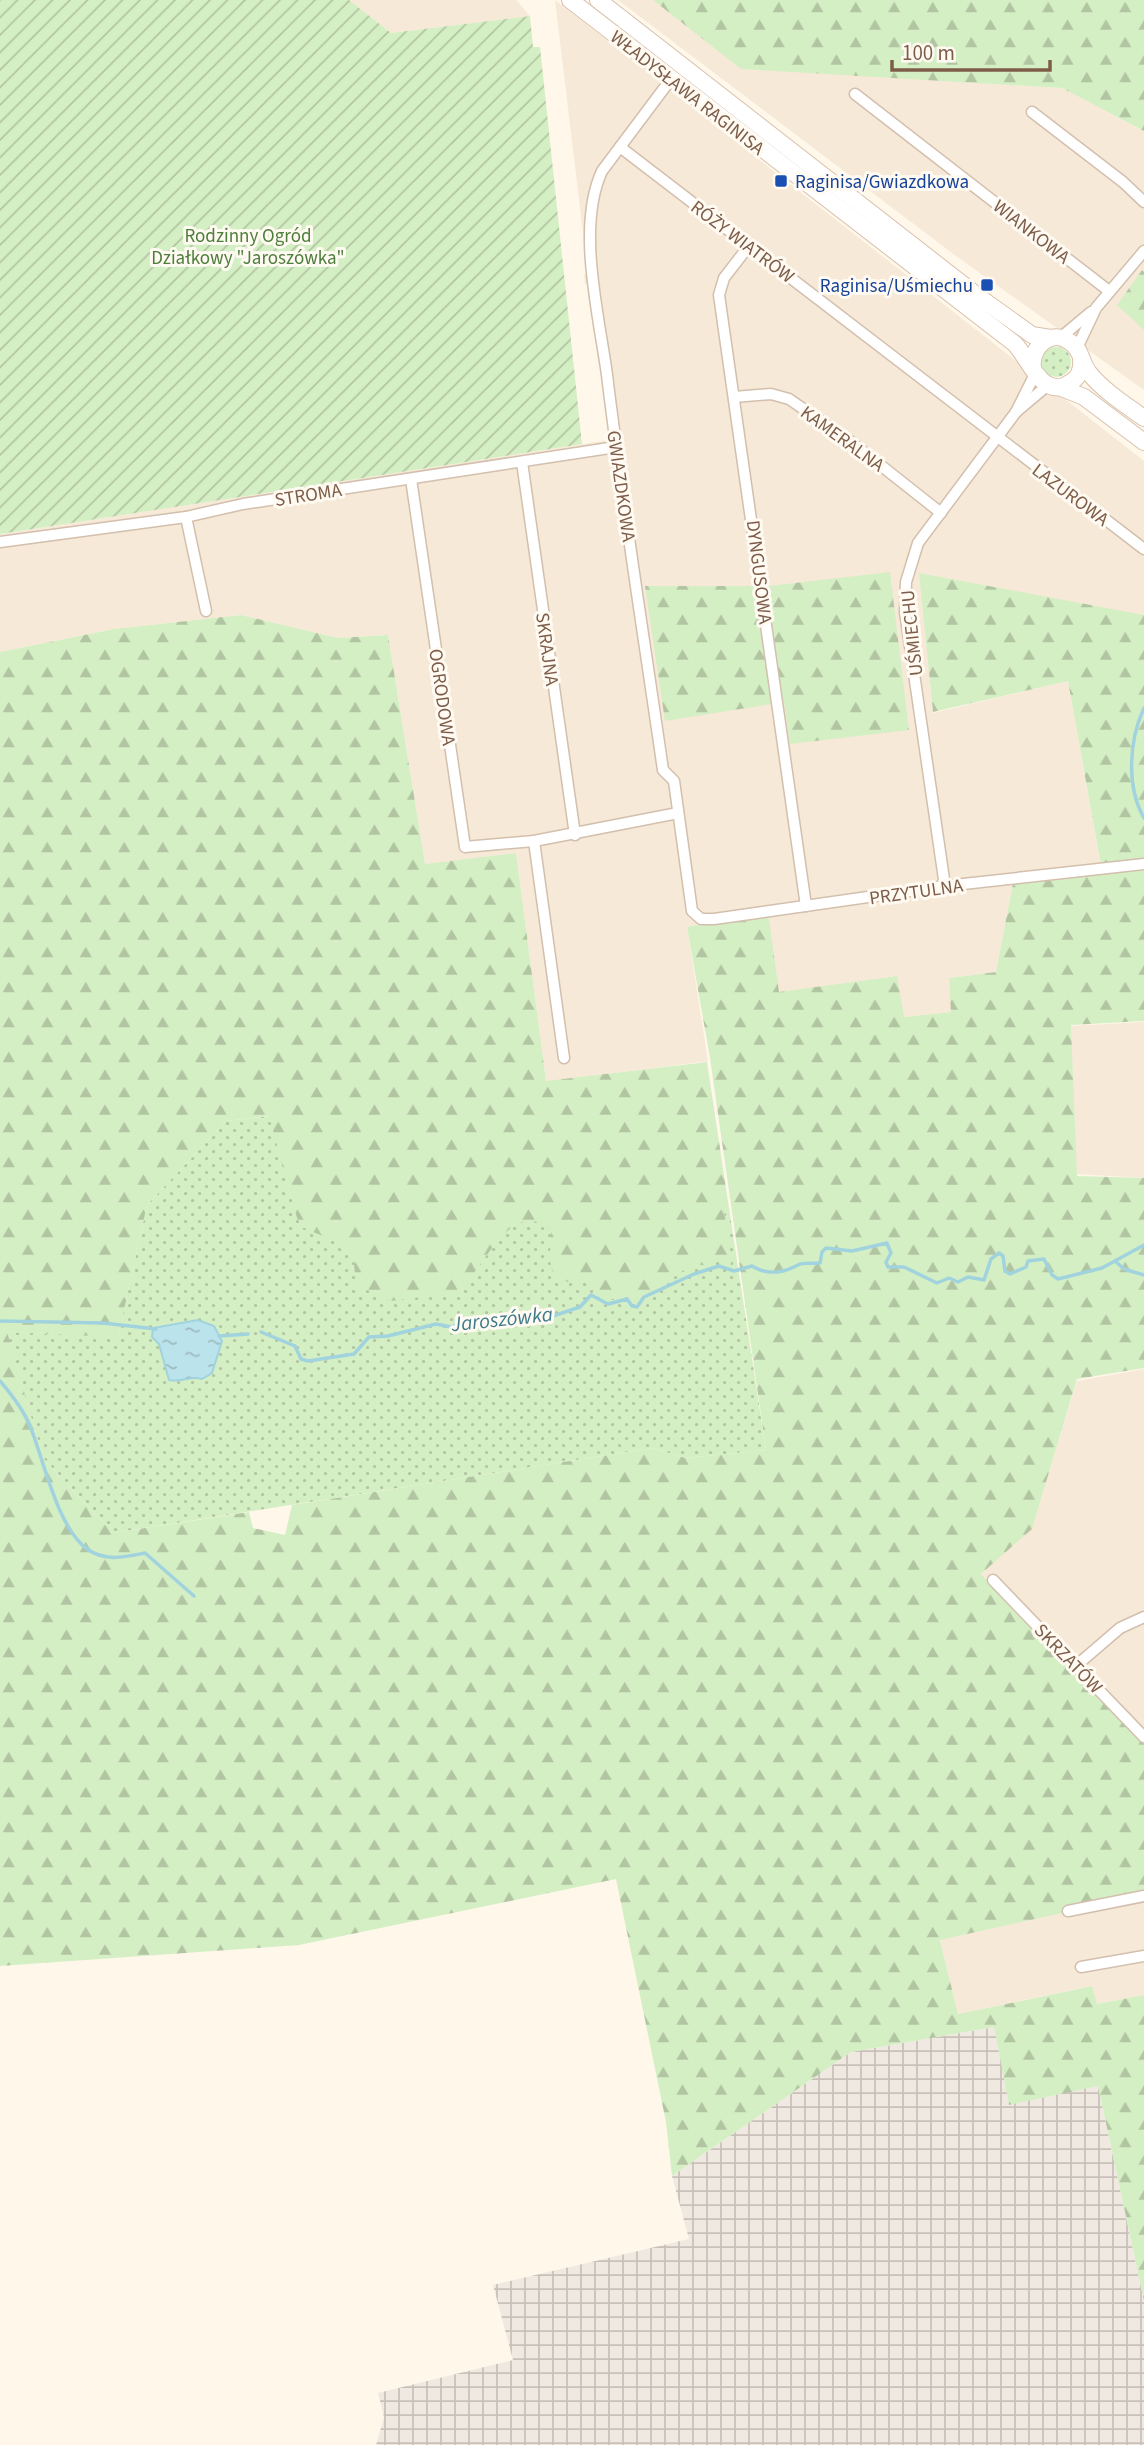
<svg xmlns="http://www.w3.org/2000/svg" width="1144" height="2445" font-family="'Source Sans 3',sans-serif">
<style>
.residential{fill:#f7e9d7}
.industrial{fill:url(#industrial-grid)}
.grass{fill:url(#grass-dots)}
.forest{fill:url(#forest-firs)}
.garden{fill:url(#garden-furrows)}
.water{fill:url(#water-ripples);stroke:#a0d3de;stroke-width:2}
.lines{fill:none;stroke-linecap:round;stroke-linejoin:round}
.stream{stroke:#a0d3de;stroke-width:3.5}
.minor-casing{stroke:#d3bfad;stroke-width:13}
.secondary-casing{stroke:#d9c1ac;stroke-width:18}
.minor{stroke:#fff;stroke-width:10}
.secondary{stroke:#fff;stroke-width:16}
.transit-dot{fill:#1a4fb4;stroke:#fffaf2;stroke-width:2.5}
.labels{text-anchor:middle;stroke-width:6;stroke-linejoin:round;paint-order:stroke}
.street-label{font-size:19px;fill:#7d5d49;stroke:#fffaf2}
.transit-label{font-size:19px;fill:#164399;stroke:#fffaf2;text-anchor:start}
.park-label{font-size:19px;fill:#4e7e3c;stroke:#fffaf2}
.water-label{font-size:21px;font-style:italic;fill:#3d7b8b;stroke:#fffaf2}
</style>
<defs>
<pattern id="industrial-grid" width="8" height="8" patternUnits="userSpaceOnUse" patternTransform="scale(1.75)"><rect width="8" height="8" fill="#f0e9e2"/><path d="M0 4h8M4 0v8" fill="none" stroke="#c8c0b9"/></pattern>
<pattern id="grass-dots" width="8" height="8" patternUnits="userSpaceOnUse" patternTransform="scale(1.75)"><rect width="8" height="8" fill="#d5efc5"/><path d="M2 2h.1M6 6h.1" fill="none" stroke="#b2c5a2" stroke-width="1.8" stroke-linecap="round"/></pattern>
<pattern id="forest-firs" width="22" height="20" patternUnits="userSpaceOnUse" patternTransform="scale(1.75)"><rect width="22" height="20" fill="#d5efc5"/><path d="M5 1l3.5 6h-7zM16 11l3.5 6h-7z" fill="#b2c5a2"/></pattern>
<pattern id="garden-furrows" width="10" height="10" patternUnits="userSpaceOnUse" patternTransform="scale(1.75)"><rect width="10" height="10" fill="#d5efc5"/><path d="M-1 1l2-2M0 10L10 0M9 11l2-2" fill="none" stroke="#b2c5a2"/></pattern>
<pattern id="water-ripples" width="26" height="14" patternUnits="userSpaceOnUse" patternTransform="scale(1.75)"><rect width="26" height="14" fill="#bbe3eb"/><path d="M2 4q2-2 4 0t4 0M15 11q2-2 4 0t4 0" fill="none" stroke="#9dbbc0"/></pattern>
</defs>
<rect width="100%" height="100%" fill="#fef7ea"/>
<g class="residential">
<path d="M349,0h167l14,16 -139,17z"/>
<path d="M555,0l589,461v155l-224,-41 13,138 135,-32 33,186 -87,11 -18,94 -47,6 3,34 -49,5 -7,-41 -118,17 -91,-66 21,134 -162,21 -30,-229 -91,12 -37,-230 -50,3 -97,-23 -127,14 -114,23v-118l609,-94 -19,-156h-5l-1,-9 4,-1z"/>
<path d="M618,0h35l88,68 321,20 82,43v259l-188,-134z"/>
<path d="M1144,1022v156l-68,-4 -5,-148z"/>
<path d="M1144,1369v375l-163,-170 51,-46 45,-147z"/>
<path d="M1144,1895v100l-48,9 -5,-18 -133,28 -18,-75z"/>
</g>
<path class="industrial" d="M994,2027l104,59 46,215v144h-768l8,-28 -6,-24 135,-33 -20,-75 196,-46 -17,-63 179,-124z"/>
<g class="grass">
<circle cx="1056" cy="362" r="15"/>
<path d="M270,1116l26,92h433l37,242 -81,8 -33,-10 -539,85 -70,-75 -37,-126 112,4 29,-131 79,-84z"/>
</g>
<g class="forest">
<path d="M653,0h491v131l-82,-43 -321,-19z"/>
<path d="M1142,270l2,2v58l-27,-25z"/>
<path d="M890,572l19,158 -119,14 -6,-42 -119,19 -20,-135h124z"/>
<path d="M919,573l225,42v406l-73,4 6,151 67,2v190l-67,11 -45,150 -51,45 163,170v151l-204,45 18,74 134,-28 5,18 47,-9v306l-46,-215 -89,19 -15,-78 -143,25 -179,124 -6,-54 -50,-243 -317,66 -299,21v-1314l114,-23 127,-14 97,23 50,-3 37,229 91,-11 30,228 161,-19 22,146 -5,1 7,56 -12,-5 -8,6 -18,-2 -49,33 -7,10 -4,-9 -5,-2 -20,4 -22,-18c-42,4 -36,-17 -35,-52 -43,-36 -70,47 -99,68l-9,-4 -52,7 -35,-16 -3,-32 -5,-6 -46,-20 -5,-9 -28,-102 -43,5 -79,84 -29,132 -111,-5 36,126 70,75 136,-21 4,16 32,7 7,-30 360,-57 33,10 81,-8 -56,-392 -23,-131 81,-15 11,80 118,-16 7,41 47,-5 -2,-34 47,-6 18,-94 87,-12 -33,-185 -135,31z"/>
</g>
<path class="garden" d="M0,0h349l42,33 139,-17 3,31h7l42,397 -582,90z"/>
<path class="water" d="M198,1320l16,6 8,15 -10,32 -10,6c-12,-4 -20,4 -33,1l-10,-36 -7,-7 1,-9z"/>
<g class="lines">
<g class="stream">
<path d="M1144,708c-15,32 -18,79 0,110"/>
<path d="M1115,1261l9,8 20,6"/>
<path d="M0,1321l103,2 53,6"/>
<path d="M261,1332l34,14 6,13 7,2 46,-7 15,-17 19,-1 48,-12 15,3 19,-8 26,-1 15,4 20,-5 13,2 36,-12 11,-12 17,9 19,-5 5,7 5,1 7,-10 50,-23 25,-8 15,5 18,-5c16,10 31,7 46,-1 5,-3 15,-1 22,-2l2,-11 4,-4 26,3 35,-8 4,10 -5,9 2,5h16l33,16 12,-5 9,4 10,-5 16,3 7,-21 8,-6 4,3 2,15 5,3 16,-7 2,-6 16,-2 8,16 6,4 44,-11 42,-23"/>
<path d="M219,1336l29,-2"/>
<path d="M0,1381c12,14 23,28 30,45 14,34 27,101 57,123 18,13 38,8 58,4l49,43"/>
</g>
<defs>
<g id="minor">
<path d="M671,79l-69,92c-26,56 -3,144 5,204 16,132 37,263 56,395l11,11 18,130 9,8h13l231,-33 199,-22"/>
<path d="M855,94l254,197"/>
<path d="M1032,112l91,70 21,20"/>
<path d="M620,147l524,402"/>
<path d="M748,247l-24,31 -5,17 87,611"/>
<path d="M1060,338l31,-26"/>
<path d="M1077,348l19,-40 48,-57"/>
<path d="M734,397l37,-3 18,5 61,42 91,72"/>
<path d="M1016,412l32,-27"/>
<path d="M522,462l53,373"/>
<path d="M411,479l54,368 69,-6"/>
<path d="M186,517l20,94"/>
<path d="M0,542l186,-25 57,-13 373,-57"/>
<path d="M945,886l-40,-274 1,-30 12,-39 98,-131 19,-38"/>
<path d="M564,1058l-30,-217 144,-28"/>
<path d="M993,1580l151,157"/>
<path d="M1077,1665l43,-37 24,-11"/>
<path d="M1068,1911l76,-15"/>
<path d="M1081,1967l63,-11"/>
</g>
<g id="secondary">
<path d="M570,0l445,344c15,16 28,58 56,38 9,-5 11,-14 10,-24"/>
<path d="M598,0l381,297 53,38 18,3"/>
<path d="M1033,368c-3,-21 18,-40 37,-26 12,7 11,22 20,32 14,17 36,31 54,44"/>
<path d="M1059,387l25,10 60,45"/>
</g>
</defs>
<use href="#minor" class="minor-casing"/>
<use href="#secondary" class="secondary-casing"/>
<use href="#minor" class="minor"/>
<use href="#secondary" class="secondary"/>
</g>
<g class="transit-dot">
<rect x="774" y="174" width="14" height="14" rx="3.5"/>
<rect x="980" y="278" width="14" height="14" rx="3.5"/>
</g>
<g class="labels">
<g class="street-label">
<text transform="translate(688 92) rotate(38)" y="7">WŁADYSŁAWA RAGINISA</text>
<text transform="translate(1032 231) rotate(38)" y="7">WIANKOWA</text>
<text transform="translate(743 241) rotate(37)" y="7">RÓŻY WIATRÓW</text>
<text transform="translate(843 438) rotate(36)" y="7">KAMERALNA</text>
<text transform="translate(622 486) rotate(82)" y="7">GWIAZDKOWA</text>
<text transform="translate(308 494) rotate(-9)" y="7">STROMA</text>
<text transform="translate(1071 494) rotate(37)" y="7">LAZUROWA</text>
<text transform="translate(760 572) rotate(83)" y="7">DYNGUSOWA</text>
<text transform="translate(911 633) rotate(-96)" y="7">UŚMIECHU</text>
<text transform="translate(548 649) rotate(82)" y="7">SKRAJNA</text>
<text transform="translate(443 697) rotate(82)" y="7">OGRODOWA</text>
<text transform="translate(916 891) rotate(-8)" y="7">PRZYTULNA</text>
<text transform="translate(1069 1658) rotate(46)" y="7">SKRZATÓW</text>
</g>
<g class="transit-label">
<text x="795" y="188">Raginisa/Gwiazdkowa</text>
<text x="973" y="292" text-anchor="end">Raginisa/Uśmiechu</text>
</g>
<g class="park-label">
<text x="248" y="242">Rodzinny Ogród<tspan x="248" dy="22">Działkowy "Jaroszówka"</tspan></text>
</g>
<g class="water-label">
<text transform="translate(502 1319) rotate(-6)" y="7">Jaroszówka</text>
</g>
</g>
<path d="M892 60v10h158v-10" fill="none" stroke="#7d5d49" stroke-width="3.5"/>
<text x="902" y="60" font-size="21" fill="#7d5d49" stroke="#fffaf2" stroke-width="5" paint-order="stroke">100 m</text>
</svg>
